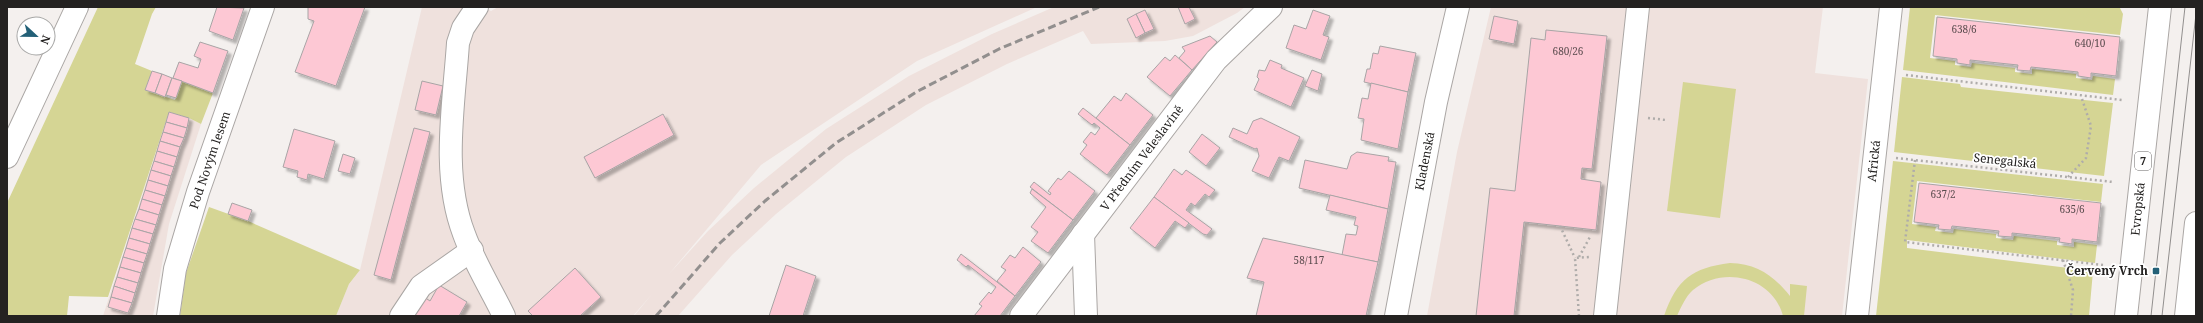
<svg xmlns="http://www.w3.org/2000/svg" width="2203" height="323" font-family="'Noto Serif',serif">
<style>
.built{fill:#efe1dd}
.green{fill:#d5d594}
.building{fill:#fdc8d4;stroke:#a8a4a5;filter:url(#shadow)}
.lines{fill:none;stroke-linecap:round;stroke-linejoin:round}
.minor-casing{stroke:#aaa6a4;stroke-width:24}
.major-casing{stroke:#aaa6a4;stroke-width:24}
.path{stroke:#afacaa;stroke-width:2.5;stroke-dasharray:2 3;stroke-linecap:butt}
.minor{stroke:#fff;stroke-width:22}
.major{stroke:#fff;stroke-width:22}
.tram{stroke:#928f8e;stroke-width:1}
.rail{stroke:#928f8e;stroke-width:3;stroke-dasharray:8 4;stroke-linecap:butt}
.poi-dot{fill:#236077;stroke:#fff;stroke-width:1.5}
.labels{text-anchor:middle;stroke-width:3.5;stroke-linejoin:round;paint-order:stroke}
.number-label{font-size:10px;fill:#5a4c4e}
.shield{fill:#fff;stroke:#666464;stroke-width:1}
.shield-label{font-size:11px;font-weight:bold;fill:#242221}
.street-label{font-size:12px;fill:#242221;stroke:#fff}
.poi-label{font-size:12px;font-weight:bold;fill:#242221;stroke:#fff;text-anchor:end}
</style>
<defs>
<filter id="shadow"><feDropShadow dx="3.5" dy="3.5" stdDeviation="1" flood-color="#0004"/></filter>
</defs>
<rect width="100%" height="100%" fill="#f4f0ee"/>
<g class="built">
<path d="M422,7h62l7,4 7,-4h539l-120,54 -156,104 -92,109 39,-43 46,-43 72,-59 83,-53 83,-42 62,-27h191l-8,6 -44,23 -28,5 -74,3 -8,-13 -76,33 -81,41 -80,52 -70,57 -44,41 -54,61h-44l18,-22 -19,22h-297l13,-32 11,-14z"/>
<path d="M1491,7h332l-8,66 53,6 -26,237h-415l30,-164z"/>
<path d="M169,112l20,6 12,6 -32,100 -16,92h-50z"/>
</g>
<g class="green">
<path d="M98,7h58l-4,7 -17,50 17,7 -7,19 30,10 7,-19 31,12 -12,31 -12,-6 -20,-6 -61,185 -39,-1 -2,20h-60v-113z"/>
<path d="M1910,7l210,1 3,6 -3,21 -185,-20 -5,43 25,3v4l16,2 1,-4 43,5v4l17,2v-5l44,5v4l16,2 1,-4 22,3 -2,16 -210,-25z"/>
<path d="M1902,77l58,7 1,3 152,16 -9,73 -210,-24z"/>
<path d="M1683,82l53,7 -16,129 -53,-7z"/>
<path d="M1893,161l210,23 -2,18 -184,-21 -5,43 24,3 -1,4 18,2 1,-4 42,5v4l17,2 1,-4 43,5v4l17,2v-5l23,3 -2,18 -188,-23v8l186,23 -4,45h-213z"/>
<path d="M209,207l39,14 112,49 -11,14 -13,32h-156l6,-43z"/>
<path d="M1730,263c27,1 43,12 60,33v-12l17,2 -3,30h-21c-10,-39 -60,-51 -90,-26 -7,6 -12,17 -16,26h-13c13,-37 28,-48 66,-53z"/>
</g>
<g class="building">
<path d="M217,7l27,1 -11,32 -24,-9z"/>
<path d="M308,7h57l-29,79 -41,-14 19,-51 -6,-2z"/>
<path d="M1178,7h11l6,12 -10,5z"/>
<path d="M1145,10l9,19 -9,4 -9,-19z"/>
<path d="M1313,10l17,6 -7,19 6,2 -8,23 -35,-12 8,-23 12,4z"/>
<path d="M1136,14l9,19 -9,5 -9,-19z"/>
<path d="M1494,16l24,5 -4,23 -25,-5z"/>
<path d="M1937,17l183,20 -4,39 -25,-3v5l-13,-2v-4l-47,-5 -1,4 -13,-1 1,-5 -48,-5v5l-13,-2v-4l-24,-3z"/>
<path d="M1546,30l61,6 -15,133 -10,-1 -1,11 20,3 -5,48 -72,-8 -10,94h-38l14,-128 25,3 16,-153 14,2z"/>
<path d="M1210,36l7,6 -25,28 -13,-12 6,-7 -3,-4z"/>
<path d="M200,42l28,9 -15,42 -40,-15 6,-16 19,6 3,-9 -7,-3z"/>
<path d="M1380,46l36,7 -8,39 -44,-10 3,-13h3l3,-16 5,1z"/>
<path d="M1175,55l17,15 -22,26 -23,-19 18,-20 5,4z"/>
<path d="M1270,60l12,5 -1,3 23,10 -13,29 -37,-17 5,-11 -2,-2 2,-7 6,1z"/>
<path d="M1312,70l10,4 -4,17 -13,-5z"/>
<path d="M152,71l10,3 -7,19 -10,-3z"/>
<path d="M162,74l10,4 -7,19 -10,-4z"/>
<path d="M172,78l10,3 -6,17 -10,-3z"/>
<path d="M422,81l21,5 -7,29 -21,-5z"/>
<path d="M1371,83l37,9 -10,57 -37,-9 3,-21 -6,-1 4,-20 6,1z"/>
<path d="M1126,93l27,22 -23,30 -34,-27 18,-22 7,5z"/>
<path d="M1083,108l47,37 -23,30 -27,-21 7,-9 -4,-3 8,-10 4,3 5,-7 -6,-5 -2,2 -14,-11z"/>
<path d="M169,112l20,6 -2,10 -21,-6z"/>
<path d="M663,114l11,21 -79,43 -11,-21z"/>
<path d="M1261,118l39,19 -11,24 -10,-4 -10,21 -17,-7 7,-15 -2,-8 -2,1 -26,-12 4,-9 14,6 6,-13z"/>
<path d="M166,122l21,6 -3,10 -21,-6z"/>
<path d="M414,128l16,4 -39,148 -17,-5z"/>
<path d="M294,129l41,12 -11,38 -16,-5 -1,6 -10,-3 1,-6 -15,-4z"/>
<path d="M163,132l21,6 -4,9 -20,-6z"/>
<path d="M1202,134l18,14 -14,18 -17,-14z"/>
<path d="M160,141l20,6 -3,10 -20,-6z"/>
<path d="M157,151l20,6 -3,10 -20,-6z"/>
<path d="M1357,152l32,5 -1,4 8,1 -8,47 -89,-21 6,-28 42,9 4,-13z"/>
<path d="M343,154l12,4 -5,16 -12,-3z"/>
<path d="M154,161l20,6 -3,9 -20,-6z"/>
<path d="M1174,169l8,6 4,-5 29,20 -6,7 -4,-3 -10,12 -4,-3 -5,7 26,19 -5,6 -4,-1 -49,-37z"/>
<path d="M151,170l20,6 -3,10 -20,-6z"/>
<path d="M1069,171l26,20 -22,29 -43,-33 4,-5 16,13 1,-2 -3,-2 10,-13 3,2z"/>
<path d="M148,180l20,6 -3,10 -20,-6z"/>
<path d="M1919,183l182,20 -4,39 -25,-3v5l-13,-2 1,-4 -48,-5v4l-14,-1 1,-5 -47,-5 -1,4 -13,-1 1,-4 -25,-3z"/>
<path d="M1032,189l41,31 -25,33 -17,-12 7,-9 -7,-5 15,-20 -16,-14z"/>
<path d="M145,190l20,6 -3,9 -20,-6z"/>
<path d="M1330,195l58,14 -10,53 -36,-7 4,-21 10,1 2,-9 -4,-1 2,-8 -30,-7z"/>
<path d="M1154,197l35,26 -4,5 -10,-7 -20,27 -25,-20z"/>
<path d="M142,199l20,6 -3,10 -20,-6z"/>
<path d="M232,203l20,7 -4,11 -20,-7z"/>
<path d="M139,209l20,6 -3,10 -21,-6z"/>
<path d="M135,219l21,6 -3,9 -21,-6z"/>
<path d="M132,228l21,6 -3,10 -21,-6z"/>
<path d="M129,238l21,6 -3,10 -21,-6z"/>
<path d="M1263,238l115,24 -12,54h-110l8,-34 -17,-4z"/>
<path d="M1023,247l18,15 -26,34 -18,-15 9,-11 -5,-3 9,-12 5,3z"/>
<path d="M126,248l21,6 -3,9 -21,-6z"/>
<path d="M961,254l54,42 -15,20h-26l8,-10 -3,-2 10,-12 2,2 5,-7 -28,-22 -2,2 -9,-7z"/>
<path d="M123,257l21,6 -3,10 -21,-6z"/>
<path d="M786,265l30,11 -13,40h-34z"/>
<path d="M120,267l21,6 -3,10 -21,-6z"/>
<path d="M575,268l26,29 -21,19h-47l-5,-5z"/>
<path d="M117,277l21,6 -3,10 -21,-7z"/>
<path d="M439,285l28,17 -8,14h-50l12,-21 9,6z"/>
<path d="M114,286l21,7 -3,10 -21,-6z"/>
<path d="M111,297l21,6 -4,10 -20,-6z"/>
</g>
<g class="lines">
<defs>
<g id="minor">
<path d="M477,7l-14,21 -5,15c-4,61 -17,131 6,191 10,28 27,55 40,82"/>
<path d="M7,157l70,-150"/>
<path d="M1083,234l3,82"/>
<path d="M168,316l7,-47 23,-77 65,-185"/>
<path d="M401,316l20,-30 51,-36"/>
<path d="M1021,316l195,-256 55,-53"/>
<path d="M1396,316l40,-214 22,-95"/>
<path d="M1605,316l33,-309"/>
<path d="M1857,316l34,-309"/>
</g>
<g id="major">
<path d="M2126,316l34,-309"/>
<path d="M2186,316l10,-93"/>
</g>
</defs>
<use href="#minor" class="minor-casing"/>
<use href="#major" class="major-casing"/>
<g class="path">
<path d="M1906,75l216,25"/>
<path d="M1648,118l18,2"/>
<path d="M1896,158l217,24"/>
<path d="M1915,160l-10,82 198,23"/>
<path d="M2068,177l18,-19 5,-32 -10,-30"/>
<path d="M1560,226l15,32"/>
<path d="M1579,257l11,-20"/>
<path d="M2063,260l10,30 -2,26"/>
<path d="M1579,316l-4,-58 14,-1"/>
</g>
<use href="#minor" class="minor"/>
<use href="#major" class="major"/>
<g class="tram">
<path d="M2151,316l34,-309"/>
<path d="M2162,316l34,-302"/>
</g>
<path class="rail" d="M656,316l64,-73 45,-42 71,-58 82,-52 81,-42 100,-42"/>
</g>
<rect class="poi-dot" x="2152" y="267" width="8" height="8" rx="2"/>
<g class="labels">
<g class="number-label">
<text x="1964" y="33">638/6</text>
<text x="2090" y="47">640/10</text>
<text x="1568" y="55">680/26</text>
<text x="1943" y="198">637/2</text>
<text x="2072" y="213">635/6</text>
<text x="1309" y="264">58/117</text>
</g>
<rect class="shield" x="2135" y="152" width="16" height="18" rx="3"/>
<g class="shield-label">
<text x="2143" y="165">7</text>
</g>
<g class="street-label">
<text transform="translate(1142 158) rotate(-53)" y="4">V Předním Veleslavíně</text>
<text transform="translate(210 160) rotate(-71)" y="4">Pod Novým lesem</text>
<text transform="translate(1425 161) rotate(-79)" y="4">Kladenská</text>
<text transform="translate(1874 161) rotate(-84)" y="4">Africká</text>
<text transform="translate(2005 161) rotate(6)" y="4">Senegalská</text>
<text transform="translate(2138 209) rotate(-84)" y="4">Evropská</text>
</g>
<g class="poi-label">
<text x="2148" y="275">Červený Vrch</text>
</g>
</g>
<rect width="2203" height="323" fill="none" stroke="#242221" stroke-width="16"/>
<g transform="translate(36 36) rotate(112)"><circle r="19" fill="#ffffff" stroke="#a7a7a6"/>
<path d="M0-3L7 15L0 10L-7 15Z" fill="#236077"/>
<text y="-6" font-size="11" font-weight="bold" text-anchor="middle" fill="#242221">N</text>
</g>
</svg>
